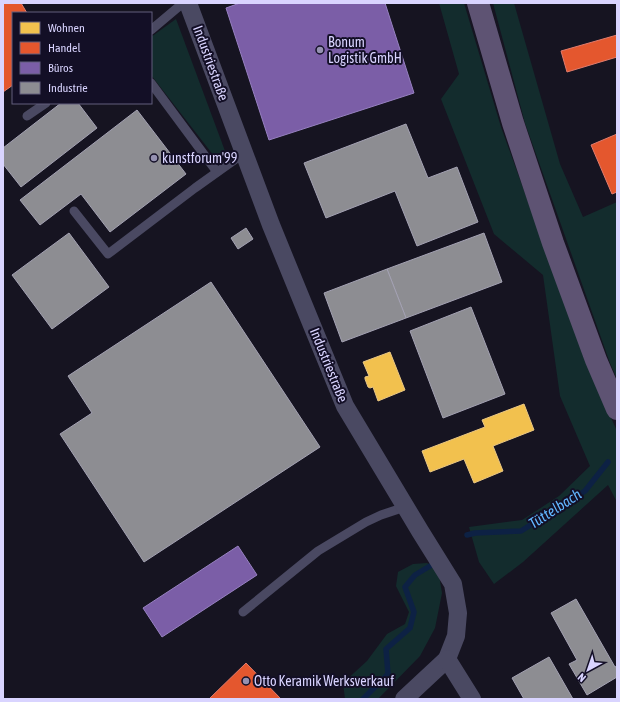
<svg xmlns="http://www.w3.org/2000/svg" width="620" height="702" font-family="'Asap Condensed',sans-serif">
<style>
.green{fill:#132c2d}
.homes{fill:#f2c14e;stroke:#eac783}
.shops{fill:#e4572e;stroke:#e17c6d}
.offices{fill:#7b5ea7;stroke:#9781c1}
.industry{fill:#8d8d92;stroke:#a4a2b3}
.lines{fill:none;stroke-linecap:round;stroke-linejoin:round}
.stream{stroke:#0d2144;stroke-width:5.5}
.lane{stroke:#4a4962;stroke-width:9}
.street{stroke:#4a4962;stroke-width:18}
.primary{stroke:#5e5373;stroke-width:22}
.poi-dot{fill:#9591b1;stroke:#130f26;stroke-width:1.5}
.labels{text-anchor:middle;stroke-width:4;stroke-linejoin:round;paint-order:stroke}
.poi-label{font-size:14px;fill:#d9d4ff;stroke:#130f26;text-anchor:start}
.street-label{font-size:14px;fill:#d9d4ff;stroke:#130f26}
.water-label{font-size:15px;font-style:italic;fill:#62b6ff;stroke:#130f26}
</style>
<rect width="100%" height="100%" fill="#161421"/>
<g class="green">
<path d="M439,3h25l37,124 86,238 30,66v71l-9,-17 -85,77 -29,22 -15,-22 -10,-35 53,-7 37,-24 31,-30 -30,-70 -17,-121 -49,-41 -53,-135 18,-25z"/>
<path d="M493,3h21l46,161 23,53 34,-15v177l-7,-16 -85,-240z"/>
<path d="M176,19l49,132 -5,5h-6l-63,-81v-38z"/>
<path d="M427,563l11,6 4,24 -7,35 -15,28 -42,43h-33l-2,-16 24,-22 20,-27 18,-10 4,-12 -13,-26 2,-14 15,-8z"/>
</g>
<g class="homes">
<path d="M390,352l15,38 -27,11 -5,-14 -3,1 -2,-1 -3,-8v-2l4,-1 -6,-14z"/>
<path d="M524,404l10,26 -41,16 10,25 -29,12 -10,-24 -34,13 -8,-21 63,-24 -3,-7z"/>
</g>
<g class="shops">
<path d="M3,3h18l6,10h-14v72l-10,7z"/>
<path d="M617,35v22l-50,15 -6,-21z"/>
<path d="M617,134v58l-5,2 -21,-49z"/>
<path d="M246,663l35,36h-72z"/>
</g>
<g class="offices">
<path d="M240,3h145l29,90 -145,47 -43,-132z"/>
<path d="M238,546l19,29 -95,62 -19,-29z"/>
</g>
<g class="industry">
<path d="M61,103h17l19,25 -76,59 -18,-23v-16z"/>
<path d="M137,110l49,64 -76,58 -29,-38 -41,31 -20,-25z"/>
<path d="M406,124l22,54 29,-11 21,55 -61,24 -22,-55 -69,27 -22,-55z"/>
<path d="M246,228l7,11 -15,10 -7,-11z"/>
<path d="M69,233l40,54 -57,42 -40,-54z"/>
<path d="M484,233l18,49 -96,36 -19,-49z"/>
<path d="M387,269l19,49 -64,24 -18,-49z"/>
<path d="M211,282l109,165 -176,115 -84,-128 32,-21 -24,-37z"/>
<path d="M471,307l34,87 -62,24 -33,-87z"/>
<path d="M576,599l39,68 2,-1v11l-30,18 -18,-31 8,-4 -26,-47z"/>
<path d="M549,657l24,42h-49l-12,-21z"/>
</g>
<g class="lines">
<g class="stream">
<path d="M467,535l8,-2 46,-2 64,-40 23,-29"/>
<path d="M363,699l25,-25 -2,-25 24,-21 4,-16 -9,-25 10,-12 15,-9"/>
</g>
<g class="lane">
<path d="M151,30l32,-27"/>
<path d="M151,83l66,89"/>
<path d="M27,116l19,-13"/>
<path d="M74,211l34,43 87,-66 49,-35"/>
<path d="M243,612l75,-61 48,-29 15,-7 24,-8"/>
</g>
<g class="street">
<path d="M188,3l83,222 74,181 75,125 33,53 5,29 -2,23 -9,23 -43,40"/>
<path d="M447,659l25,40"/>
</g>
<path class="primary" d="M478,3l35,120 40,120 43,117 21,49"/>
</g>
<g class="poi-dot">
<circle cx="320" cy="50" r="4"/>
<circle cx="154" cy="158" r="4"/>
<circle cx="246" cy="681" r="4"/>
</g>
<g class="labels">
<g class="poi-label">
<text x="328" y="47">Bonum<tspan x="328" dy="16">Logistik GmbH</tspan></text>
<text x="162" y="163">kunstforum'99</text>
<text x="254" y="686">Otto Keramik Werksverkauf</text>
</g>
<g class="street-label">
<text transform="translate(211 63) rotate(70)" y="5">Industriestraße</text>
<text transform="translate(329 365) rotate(68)" y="5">Industriestraße</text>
</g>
<g class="water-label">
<text transform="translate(555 509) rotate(-33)" y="5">Tüttelbach</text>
</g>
</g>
<rect width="620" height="702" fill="none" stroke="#d9d4ff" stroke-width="8"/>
<rect x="12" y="12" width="140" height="92" fill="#130f26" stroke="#625e7d"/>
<rect x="20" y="22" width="20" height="12" fill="#f2c14e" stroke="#625e7d"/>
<text x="48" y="32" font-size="12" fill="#d9d4ff">Wohnen</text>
<rect x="20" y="42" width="20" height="12" fill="#e4572e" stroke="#625e7d"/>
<text x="48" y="52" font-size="12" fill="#d9d4ff">Handel</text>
<rect x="20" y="62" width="20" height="12" fill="#7b5ea7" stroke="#625e7d"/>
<text x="48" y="72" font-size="12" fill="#d9d4ff">Büros</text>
<rect x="20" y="82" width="20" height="12" fill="#8d8d92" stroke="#625e7d"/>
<text x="48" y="92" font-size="12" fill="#d9d4ff">Industrie</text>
<g transform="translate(588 670) rotate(220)" stroke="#130f26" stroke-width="3" paint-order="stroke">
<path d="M0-3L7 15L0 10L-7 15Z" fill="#d9d4ff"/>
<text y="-6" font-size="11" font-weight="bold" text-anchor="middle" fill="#d9d4ff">N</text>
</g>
</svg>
